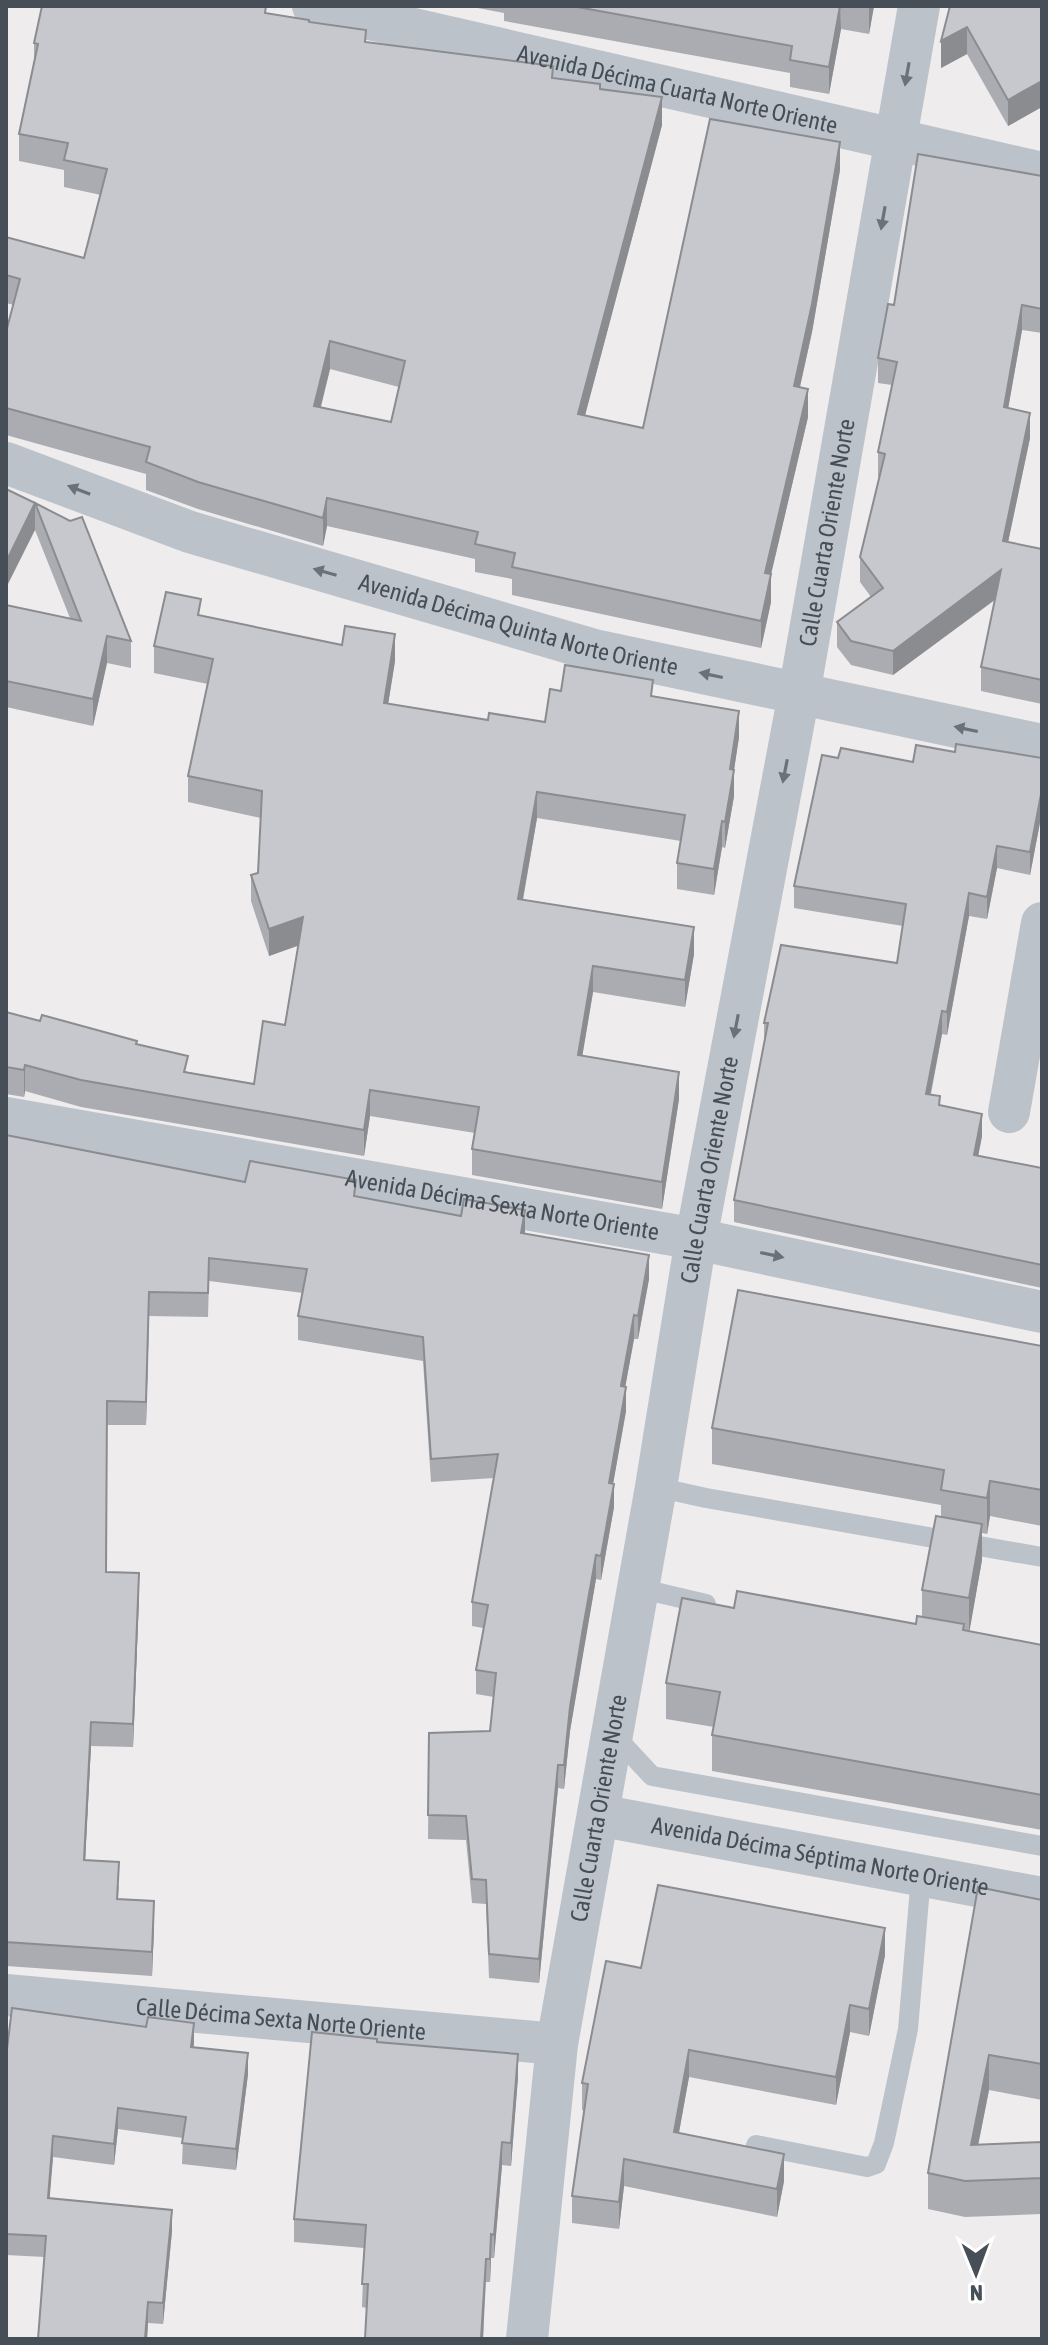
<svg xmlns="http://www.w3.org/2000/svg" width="1048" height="2345" font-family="'Asap Condensed',sans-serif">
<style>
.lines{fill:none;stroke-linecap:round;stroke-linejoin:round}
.lane{stroke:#bbc2ca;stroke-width:20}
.street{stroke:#bbc2ca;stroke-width:42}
.wall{fill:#abacb1;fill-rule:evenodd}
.shaded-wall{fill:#8b8c90}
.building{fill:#c7c8ce;stroke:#8b8c90;stroke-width:2;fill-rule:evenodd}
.oneway{fill:#69717a}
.labels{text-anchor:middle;stroke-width:8;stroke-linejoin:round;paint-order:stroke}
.street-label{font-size:24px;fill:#464e57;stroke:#fff}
</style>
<rect width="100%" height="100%" fill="#eeecec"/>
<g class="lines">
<g class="lane">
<path d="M656,1487l50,11 336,59"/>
<path d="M638,1588l68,16"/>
<path d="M613,1734l39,42 390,70"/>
<path d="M756,2145l111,22 9,-3 8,-21 24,-114 13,-153"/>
</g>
<g class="street">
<path id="s1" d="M313,6l729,167"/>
<path id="s2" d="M6,463l184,69 404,118 448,95"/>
<path d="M1009,1112l33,-189"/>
<path id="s3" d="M6,1118l690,121 346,73"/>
<path id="s4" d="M598,1815l444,83"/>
<path id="s5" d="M6,1995l551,49"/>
<path id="s6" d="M527,2339l30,-295 99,-557 40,-248 103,-545 120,-688"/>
</g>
</g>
<g class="wall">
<path d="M467,6h407l-5,28 -28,-5 -12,65 -39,-7v-14l-286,-52v-8z"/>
<path d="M950,6h92v106l-2,-4 -32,18 -41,-72 -26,14z"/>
<path d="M266,13l43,9 57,20 187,36 47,11 62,36 -77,290 58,13 197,-258 -28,162 -12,55 8,30 -37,157v28l-10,46 -249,-53v-16l-37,-7v-13l-148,-33 -4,20 -125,-37 -52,-19v-16l-140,-39v-103l8,-27 -8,-2v-66l78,21 17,-63 -37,-8v-17l-45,-9v-27l15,-68v-23zM330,369l69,18 -8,35 -70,-15z"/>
<path d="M1042,176v157l-20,-3 -14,78 22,30 -22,104 34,7v155l-61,-13v-24l14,-67 -102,75 -42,-10 -14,-18v-25l34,-25 -11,-15v-25l19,-80h-1v-25l14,-67 -14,-2v-25l16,-53z"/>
<path d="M35,503l96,138v27l-24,-5 -14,63 -87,-19v-102l64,13 -35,-88z"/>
<path d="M201,616l194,45 -7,43 100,16 57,2 16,-31 92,6 86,40 -5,33v26l-9,52 -3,-1 -8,48 -37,-6v-26l4,-22 -144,-23 -14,82 171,54 -9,53 -92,-15 -11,64 97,43 -17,110 -190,-34v-26l3,-16 -105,-17 -6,40 -283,-49 -56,-16 -1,6 -18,-3v-82l34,9 97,24 51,27 66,12 31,-59 13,-80 -29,11 -18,-55v-26l7,-2 3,-55 -73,-16v-26l20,-92 -54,-11v-27z"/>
<path d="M955,752l87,6v54l-12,63 -33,-7 -10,51 -18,-3 -22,119 -5,-1 -11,60 9,11 42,31 -4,20 64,12v120l-308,-66v-22l30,-157v-20l133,-60 6,-37 -109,-18v-22l44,-128 75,4z"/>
<path d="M6,1135l239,47 111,14 169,38 124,45 -11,60h-4l-9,48 1,24 -13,72 1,24 -13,73 -5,-1 -13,73 -13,79 -6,58 -6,-1 -19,195 -50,-5 -3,-74 -14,-1 -6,-63 -38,-1 1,-106 61,-2 4,-34 -18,-3v-24l7,-42 -11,-2v-24l22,-124 -63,4 -8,-121 -125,-21v-24l5,-23 -94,-12 -1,36 -59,-1 -3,109h-39l-1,147 33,25 -6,150 -42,-1 -6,114 34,26 -1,13 36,26 -2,51 -146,-10z"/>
<path d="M1042,1346v180l-52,-10 -3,18 -5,-1v27l-13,71 73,14v185l-330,-59v-36l2,-8 -48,-8v-36l68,-75 182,16 6,-7v-27l19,-73v-12l-229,-41v-36z"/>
<path d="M1042,1900v200l-53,-10 -11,55 64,-3v72l-77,3 -37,-8v-36z"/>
<path d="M885,1955l-16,81 -19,-4 -14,73 -147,-28 -10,56 105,48 -7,36 -153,-31 -5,43 -47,-6v-27l12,-85 -2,-1v-27l59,-115z"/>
<path d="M377,2042l141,35 -7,89 -9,-1 -8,93h-3l-1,24h-4l-3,57h-118l2,-31 -5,-1 2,-59 -70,-6v-23z"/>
<path d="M194,2047l54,27 -12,96 -54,-6 1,-26 -65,-9 -4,36 -61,-8 -4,41 123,33 -9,93 -15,-1 -1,16h-109l7,-82 -39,-2v-206z"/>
</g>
<g class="shaded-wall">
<path d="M840,6l1,23 -12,65v-27z"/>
<path d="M869,6h5l-5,28z"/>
<path d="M967,27v27l-26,14v-27z"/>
<path d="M1040,82v26l-32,18v-26z"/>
<path d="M662,97v28l-84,317v-28z"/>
<path d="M840,142v28l-28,162 -18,81v-27z"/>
<path d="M1022,305v25l-18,102v-25z"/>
<path d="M330,341v28l-16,64v-27z"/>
<path d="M808,389v28l-43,183v-27z"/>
<path d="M1030,413v25l-27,128v-25z"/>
<path d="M327,498v28l-4,20v-28z"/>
<path d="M35,503v27l-29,58v-26z"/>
<path d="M1001,570v25l-108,80v-24z"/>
<path d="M771,574v28l-10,46v-27z"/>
<path d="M395,634v27l-11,69v-27z"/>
<path d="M107,636v27l-14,63v-27z"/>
<path d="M739,711v26l-5,33v26l-9,52v-26l5,-53z"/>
<path d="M1042,789v23l-12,63v-23z"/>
<path d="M537,792v26l-19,108v-27z"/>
<path d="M722,821v26l-8,48v-26z"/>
<path d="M997,846v22l-10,51v-22z"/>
<path d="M969,893v23l-22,119v-23z"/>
<path d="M303,917v27l-34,12v-27z"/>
<path d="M694,927v27l-9,53v-27z"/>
<path d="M593,966v26l-15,90v-27z"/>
<path d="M942,1011v23l-16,82v-22z"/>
<path d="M25,1065v26l-1,6v-27z"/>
<path d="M679,1072v27l-17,110v-27z"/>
<path d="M370,1090v26l-6,40v-26z"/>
<path d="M982,1114v22l-8,42v-23z"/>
<path d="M525,1210v23h-4z"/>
<path d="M649,1255v24l-11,60v-23z"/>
<path d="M149,1292v24l-3,109v-23z"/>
<path d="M634,1315v24l-13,71v-24z"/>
<path d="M626,1387v24l-17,96v-24z"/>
<path d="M990,1481v35l-3,18v-36z"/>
<path d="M614,1484v23l-13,73v-24z"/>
<path d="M982,1524v36l-13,74v-36z"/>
<path d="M596,1555v24l-26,152 -6,58v-24l6,-58z"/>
<path d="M139,1573v24l-6,150v-23z"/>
<path d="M91,1722v24l-7,138v-24z"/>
<path d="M558,1765v23l-19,195v-24z"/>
<path d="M154,1901v24l-2,51v-24z"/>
<path d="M885,1928v27l-16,81v-27z"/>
<path d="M850,2005v27l-14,73v-28z"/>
<path d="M194,2023v21l-3,24v-21z"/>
<path d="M689,2050v27l-15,82v-27z"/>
<path d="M248,2053v21l-12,96v-21z"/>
<path d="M518,2054v23l-7,89v-23z"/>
<path d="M989,2055v35l-18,91v-36z"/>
<path d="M118,2108v21l-4,36v-21z"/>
<path d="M53,2136v21l-5,62v-21z"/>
<path d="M502,2142v23l-8,93v-23z"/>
<path d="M784,2154v27l-7,36v-28z"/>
<path d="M624,2159v27l-5,43v-27z"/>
<path d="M172,2210v21l-9,93v-21z"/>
<path d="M491,2234v24l-1,24v-23z"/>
<path d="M486,2259l-3,80h-2z"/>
<path d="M148,2302v21l-1,16h-2z"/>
</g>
<g class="building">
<path d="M42,6h224l-1,7 44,7v2l57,8 -1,12 188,24 -1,12 48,6v5l62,8 -84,317 65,14 67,-309 130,23 -28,162 -18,82 14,3 -43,184 6,1 -10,47 -249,-54 3,-14 -40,-9 3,-12 -151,-34 -4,20 -125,-36 -52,-20 4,-15 -144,-39v-76l14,-53 -14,-4v-38l78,21 23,-89 -43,-9 4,-17 -49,-9 19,-90 -4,-1zM330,341l75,20 -14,61 -77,-16z"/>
<path d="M572,6h268l-11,61 -39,-7 2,-14z"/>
<path d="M950,6h92v79l-2,-3 -32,18 -41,-73 -26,14z"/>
<path d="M918,154l124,22v133l-20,-4 -18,102 26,6 -27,128 39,8v131l-61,-13 20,-97 -108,81 -42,-10 -14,-19 46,-34 -23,-31 25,-103 -7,-2 19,-90 -19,-4 10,-54 6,1z"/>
<path d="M6,489l29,14 -29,59z"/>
<path d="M35,503l35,18 12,-4 49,124 -24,-5 -14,63 -87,-18v-76l75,16z"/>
<path d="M166,592l35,7 -3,16 144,30 3,-19 50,8 -11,69 104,17 1,-7 56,9 5,-33 11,2 4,-26 88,15 -2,16 88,15 -9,58 4,1 -9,52 -3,-1 -8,48 -37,-6 8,-48 -148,-23 -19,107 176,28 -9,53 -92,-14 -15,89 101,17 -17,110 -190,-33 7,-42 -109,-17 -6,40 -283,-50 -56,-15 -1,5 -18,-3v-55l34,9 2,-6 95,26 -1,3 52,12 -4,16 70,12 9,-63 22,4 18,-108 -34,12 -18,-54 7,-2 4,-82 -74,-15 25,-117 -59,-13z"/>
<path d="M956,744l86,14v31l-12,63 -33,-6 -10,51 -18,-4 -22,119 -5,-1 -16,83 14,2 -1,9 43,9 -8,41 68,13v97l-308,-65 34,-177h-4l17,-78 116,18 9,-59 -112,-18 28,-131 16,3 3,-10 72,14 3,-17 39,7z"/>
<path d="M6,1135l239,47 5,-21 106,19 -2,16 107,20 3,-17 61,11 -4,23 128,22 -11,61 -4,-1 -13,71 5,1 -17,96 5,1 -13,72 -5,-1 -13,73 -13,79 -6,58h-6l-19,194 -50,-5 -3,-74 -14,-1 -6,-63 -38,-1 1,-82 61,-2 6,-58 -20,-3 12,-65 -16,-3 26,-148 -67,5 -8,-122 -125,-21 9,-47 -98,-11 -1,35 -59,-1 -3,110 -39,-1 -1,171 33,1 -6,151 -42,-2 -7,138 35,2 -2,37 37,2 -2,51 -146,-10z"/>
<path d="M738,1290l304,56v144l-52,-9 -3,17 -46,-8 3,-20 -232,-42z"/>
<path d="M936,1516l46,8 -13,74 -47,-8z"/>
<path d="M737,1591l179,33 1,-8 47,8 -1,6 79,15v150l-330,-60 8,-43 -54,-9 16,-85 52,10z"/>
<path d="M658,1885l227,43 -16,81 -19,-4 -14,72 -147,-27 -15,82 110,22 -7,35 -153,-30 -5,43 -47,-6 16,-112 -6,-1 24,-122 35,7z"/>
<path d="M978,1887l64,13v164l-53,-9 -18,90 71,-3v36l-77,3 -37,-8z"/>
<path d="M12,2008l134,19 2,-10 46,6 -3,24 57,6 -12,96 -54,-6 4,-26 -68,-9 -4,36 -61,-8 -5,62 124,12 -9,93 -15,-1 -3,37h-107l8,-103 -40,-2v-185h1z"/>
<path d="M312,2032l65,7v3l141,12 -7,89 -9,-1 -8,93 -3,-1 -1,25h-4l-5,80h-116l3,-55h-6l4,-59 -72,-6z"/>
</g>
<defs><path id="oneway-solid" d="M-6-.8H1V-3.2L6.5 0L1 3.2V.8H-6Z" transform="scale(2)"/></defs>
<g class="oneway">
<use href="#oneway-solid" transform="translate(907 74) rotate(100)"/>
<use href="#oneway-solid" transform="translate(883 218) rotate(100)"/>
<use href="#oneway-solid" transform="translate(79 490) rotate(-159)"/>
<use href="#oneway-solid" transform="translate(325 572) rotate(-164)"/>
<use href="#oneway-solid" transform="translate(711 675) rotate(-168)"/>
<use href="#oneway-solid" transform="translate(966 729) rotate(-168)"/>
<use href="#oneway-solid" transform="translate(785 771) rotate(101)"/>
<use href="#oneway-solid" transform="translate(736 1026) rotate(101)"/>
<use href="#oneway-solid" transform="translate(772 1255) rotate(12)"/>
</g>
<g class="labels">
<g class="street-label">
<text dy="8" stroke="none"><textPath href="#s1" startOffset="374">Avenida Décima Cuarta Norte Oriente</textPath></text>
<text dy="8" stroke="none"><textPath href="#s6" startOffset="1832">Calle Cuarta Oriente Norte</textPath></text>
<text dy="8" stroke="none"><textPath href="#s2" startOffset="538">Avenida Décima Quinta Norte Oriente</textPath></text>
<text dy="8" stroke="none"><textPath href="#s6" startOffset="1184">Calle Cuarta Oriente Norte</textPath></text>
<text dy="8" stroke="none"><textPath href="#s3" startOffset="504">Avenida Décima Sexta Norte Oriente</textPath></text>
<text dy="8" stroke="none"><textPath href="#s6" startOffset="536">Calle Cuarta Oriente Norte</textPath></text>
<text dy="8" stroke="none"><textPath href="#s4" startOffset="226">Avenida Décima Séptima Norte Oriente</textPath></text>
<text dy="8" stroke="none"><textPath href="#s5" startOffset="276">Calle Décima Sexta Norte Oriente</textPath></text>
</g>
</g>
<rect width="1048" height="2345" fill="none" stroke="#464e57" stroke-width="16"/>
<g transform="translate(976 2273) rotate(179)" stroke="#ffffff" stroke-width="6" paint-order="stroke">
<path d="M0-6L14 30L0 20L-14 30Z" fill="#464e57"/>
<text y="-12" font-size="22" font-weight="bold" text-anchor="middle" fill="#464e57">N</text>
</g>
</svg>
